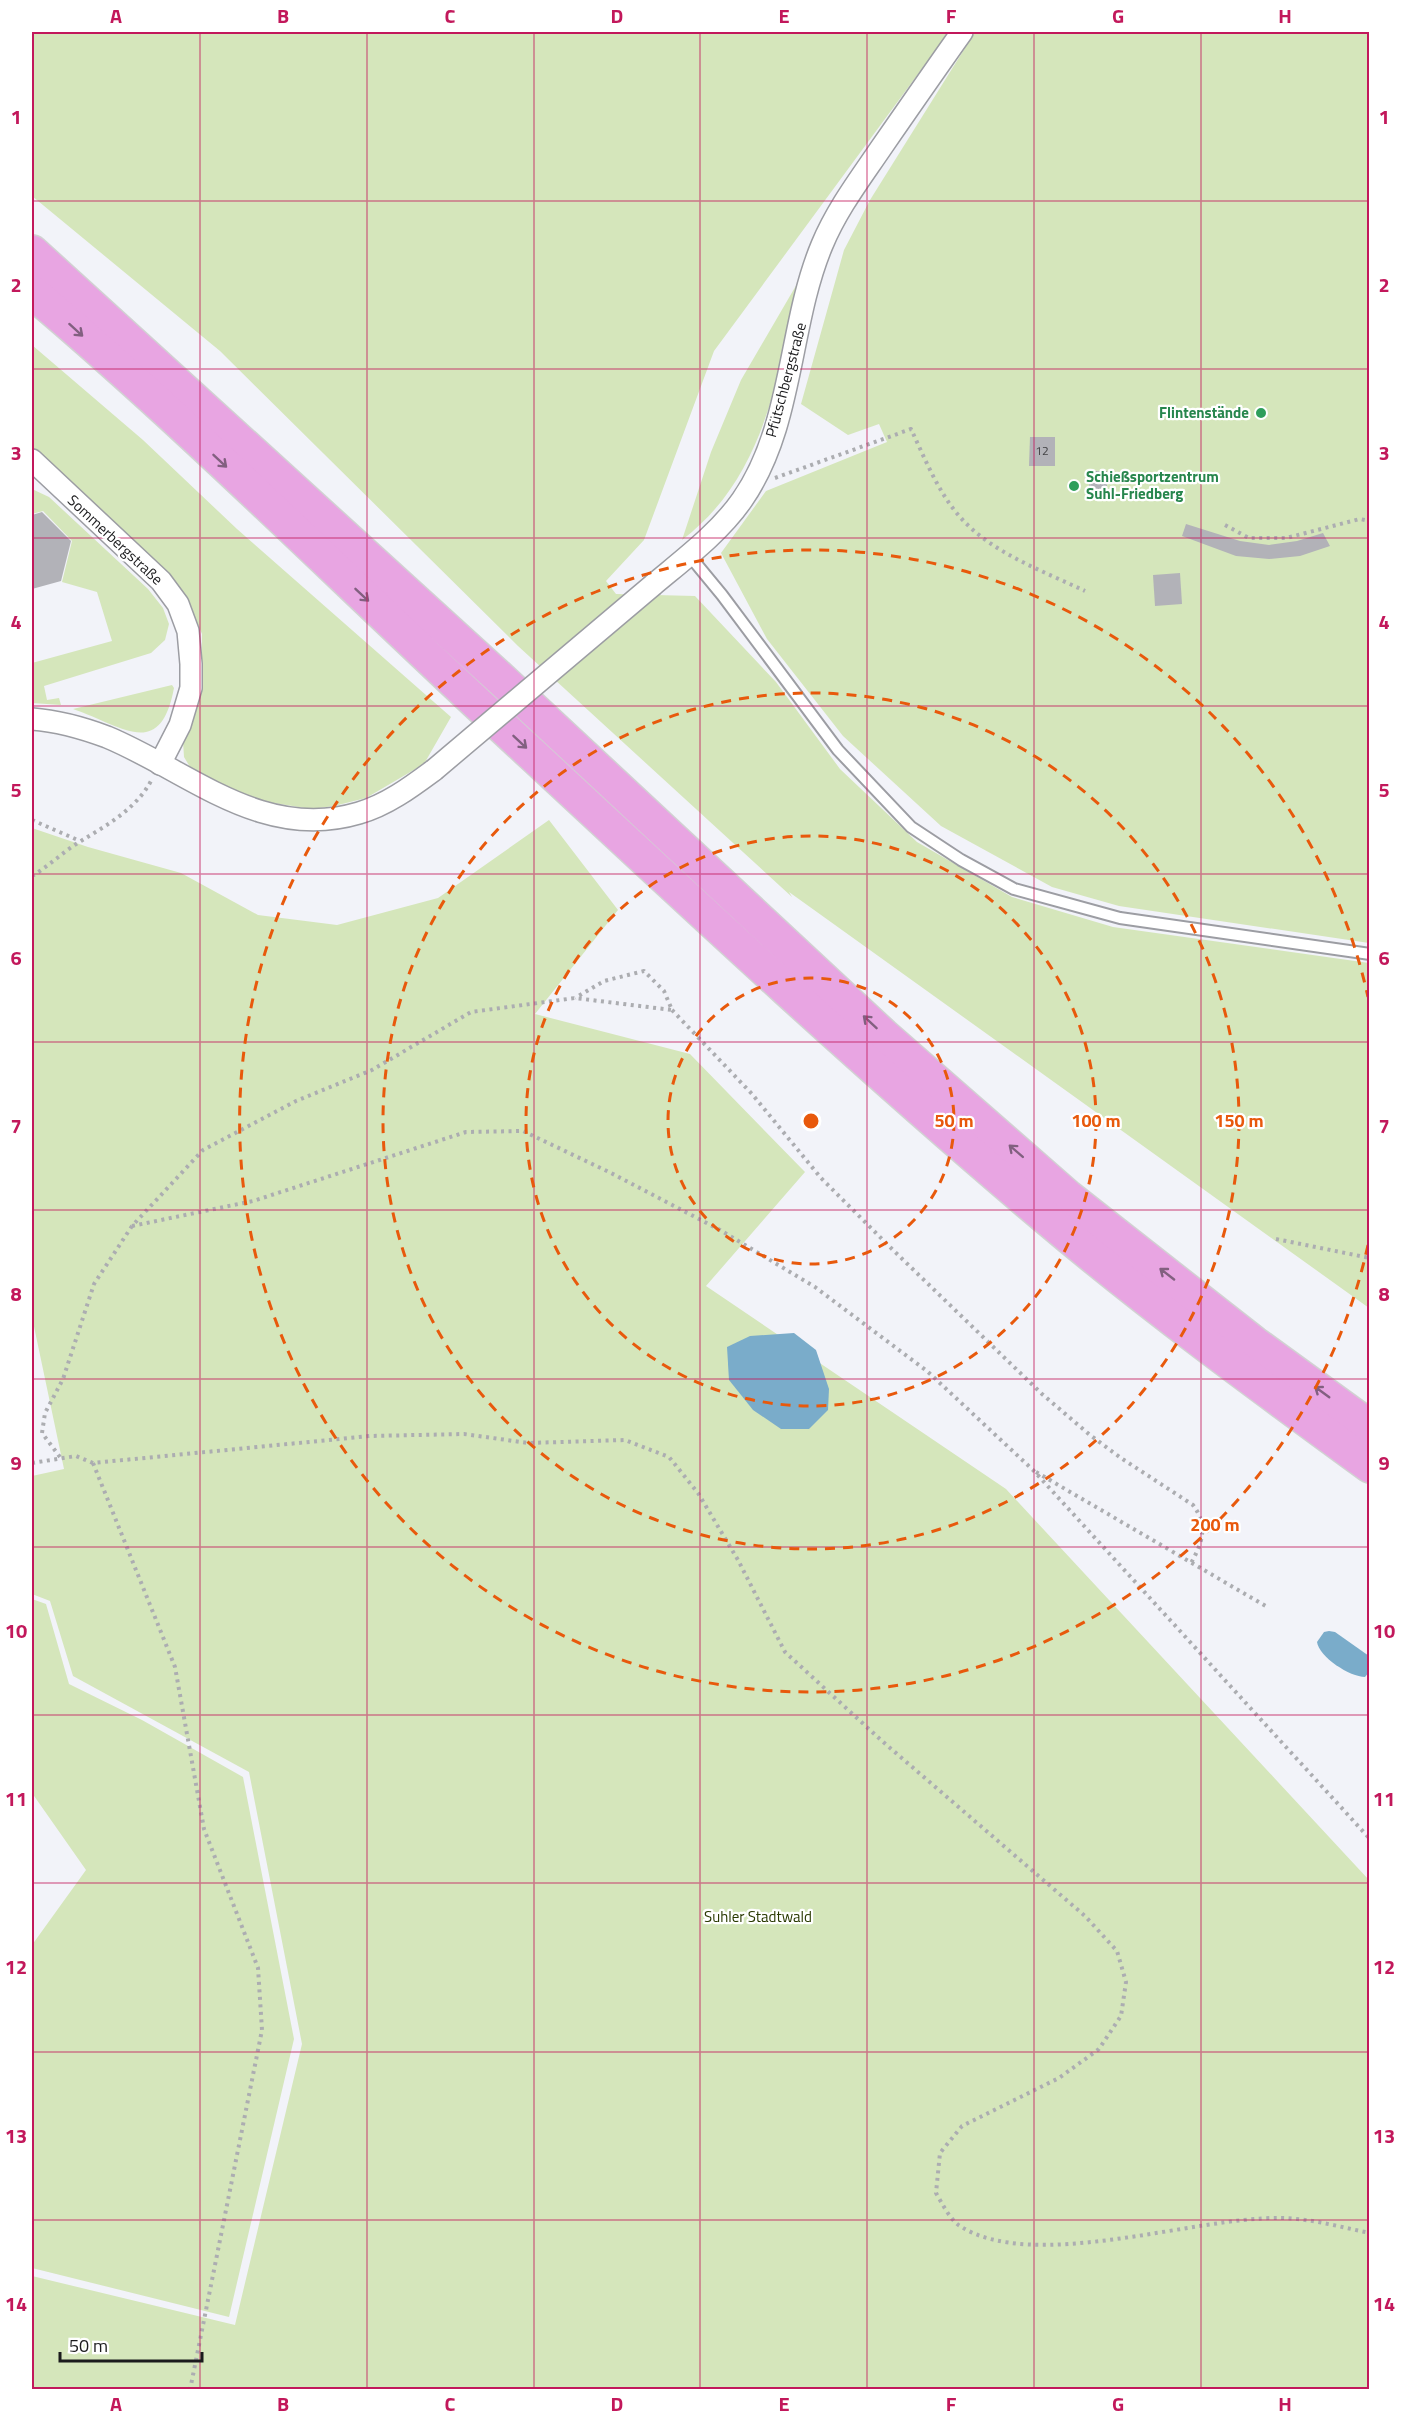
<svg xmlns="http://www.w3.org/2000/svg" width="1401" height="2421" font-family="'Titillium Web',sans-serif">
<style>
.green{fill:#d5e6bb}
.water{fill:#7aacca}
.building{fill:#b2b2b8}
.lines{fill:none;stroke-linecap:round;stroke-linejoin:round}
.lane-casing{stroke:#9c9da3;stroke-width:14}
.street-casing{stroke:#9c9da3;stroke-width:24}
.highway-casing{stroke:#d1d1d2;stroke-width:36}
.path{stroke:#acadb1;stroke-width:4;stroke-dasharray:3 4.5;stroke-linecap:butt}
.lane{stroke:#fff;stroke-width:10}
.street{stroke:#fff;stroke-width:21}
.highway{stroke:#e8a5e2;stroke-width:33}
.street-bridge-casing{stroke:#9c9da3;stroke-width:24;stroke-linecap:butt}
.street-bridge{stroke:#fff;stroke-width:21}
.oneway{stroke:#826080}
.grid{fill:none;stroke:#c2185b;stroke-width:1.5;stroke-opacity:0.55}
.ring{fill:none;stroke:#e8590c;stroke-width:3;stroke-dasharray:10 8}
.leisure-dot{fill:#2e9e5b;stroke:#fff;stroke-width:2}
.labels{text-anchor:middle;stroke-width:4.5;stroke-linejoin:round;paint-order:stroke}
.number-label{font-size:12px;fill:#414144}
.street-label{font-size:15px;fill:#1b1b1d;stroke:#fff}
.leisure-label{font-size:15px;font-weight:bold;fill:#27864d;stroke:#fff;text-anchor:end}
.park-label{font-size:15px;fill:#293901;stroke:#fff}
.centre{fill:#e8590c;stroke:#fff;stroke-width:3}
.ring-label{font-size:18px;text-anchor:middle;font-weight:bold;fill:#e8590c;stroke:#fff;stroke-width:4.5;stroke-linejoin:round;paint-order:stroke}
.neatline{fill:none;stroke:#c2185b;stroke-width:2}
.grid-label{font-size:20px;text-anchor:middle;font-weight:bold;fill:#c2185b}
</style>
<rect width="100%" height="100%" fill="#f2f3f9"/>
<g class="green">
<path d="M32,32h917l-235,319 -70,189 -38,41 10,13 79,2 81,86 64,87 77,73 95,55 101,30 256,36v345l-580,-416 3,5 -274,-251 -298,-295 -188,-155z"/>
<path d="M975,32h394v911l-250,-37 -67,-19 -111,-61 -98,-90 -76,-97 -46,-86 45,-62 121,-49 -8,-18 -31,11 -47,-31 43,-154 26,-50z"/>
<path d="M801,277c-23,97 -35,199 -119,263l29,-88 30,-72z"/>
<path d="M32,345l111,95 94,89 214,188 -27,47 -58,34 -32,8 -23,3 -50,-8 -68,-29 -9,-15 -1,-16 12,-27 6,-30 1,-50 -16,-37 -154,-150z"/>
<path d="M32,489l17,8 99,92 15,19 6,16 -4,16 -14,13 -107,33 3,14 12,-2 2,7 -29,-2v-40l80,-22 -15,-49 -35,-10 10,-41 -29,-30 -11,3z"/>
<path d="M172,685l2,3c-14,74 -53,37 -101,21z"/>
<path d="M549,820l69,90 -83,104 155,40 115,118 -99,114 300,203 363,391v509h-1337v-113l203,49 67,-281 -53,-272 -176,-96 -23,-75 -18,-7v-118l32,-7 -32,-152v-489l56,19 93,26 77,42 79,10 101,-27z"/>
<path d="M32,1599l14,5 23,80 73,36 101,57 51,262 -65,278 -197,-49v-323l54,-75 -54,-77z"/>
</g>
<g class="water">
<path d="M794,1333l22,17 13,39 -1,21 -19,19h-28l-28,-19 -24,-30 -2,-33 23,-11z"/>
<path d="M1329,1631l6,1 34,24v16l-4,5c-15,0 -46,-20 -48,-35l7,-10z"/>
</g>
<g class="building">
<path d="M1030,437h25v29h-26z"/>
<path d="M1089,471h18v21l-18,-1z"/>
<path d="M42,512l29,29 -10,40 -29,8v-74z"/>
<path d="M1186,524l54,17 29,4 28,-4 26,-8 7,13 -30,10 -31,3 -33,-3 -54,-20z"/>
<path d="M1180,573l2,31 -27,2 -2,-31z"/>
</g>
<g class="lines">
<defs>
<path id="lane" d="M689,555l33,40 116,155 73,77 50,33 53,29 106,29 250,36"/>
<g id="street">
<path d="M32,460l129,121 17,23 10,27 3,33v24l-11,37 -20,39"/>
<path d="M653,585c31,-26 66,-52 89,-85 52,-75 46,-174 80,-255 15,-36 38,-66 59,-97 27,-39 54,-78 81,-116"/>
<path d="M32,719c26,2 51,9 75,18 82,34 155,105 252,76 28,-8 52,-26 75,-43"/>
</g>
<g id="highway">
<path d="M32,252l470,428 381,355 185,162 186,146 116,84"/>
<path d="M32,292c155,131 298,274 447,413 185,172 370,346 564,510 105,89 216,170 327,251"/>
</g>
</defs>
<use href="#lane" class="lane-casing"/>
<use href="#street" class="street-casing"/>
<use href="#highway" class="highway-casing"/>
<g class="path">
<path d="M775,478l136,-49c14,30 28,65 50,89 31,35 82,53 124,73"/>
<path d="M1225,525l24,13h37l74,-19 10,2"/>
<path d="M32,820l48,21"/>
<path d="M32,876c17,-10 32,-25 49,-35 26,-16 55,-32 70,-60"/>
<path d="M672,1010l80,84 69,84 73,73 148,143 48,41 31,23 72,47c15,20 10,37 -2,58"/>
<path d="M132,1226l121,-25 213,-69 57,-1 88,42 109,57 95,57 112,84 106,99 337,369"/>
<path d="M1276,1239l94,19"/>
<path d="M60,1457l-18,-24 3,-20 18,-34 31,-95 38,-58 71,-76 93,-49 76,-31 99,-58 104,-14 97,12 -8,-19 -20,-20 -40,10 -29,17"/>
<path d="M32,1463l44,-7 17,7 277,-27 94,-2 64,9 97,-3 44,17 29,36 40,67 47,92 97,89 203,175 32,35 9,31 -5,34 -22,33 -40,29 -97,48 -22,27 -4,40c6,10 14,27 24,33 72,47 234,-9 319,-8 30,0 61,9 91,15"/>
<path d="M93,1463l82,204 29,162 54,139 4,62 -72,360"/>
<path d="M1036,1472l233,136"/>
</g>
<use href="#lane" class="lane"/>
<use href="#street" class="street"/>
<use href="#highway" class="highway"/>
<defs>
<path id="street-bridge" d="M434,770l219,-185"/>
</defs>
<use href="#street-bridge" class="street-bridge-casing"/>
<use href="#street-bridge" class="street-bridge"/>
</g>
<defs><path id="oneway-shaft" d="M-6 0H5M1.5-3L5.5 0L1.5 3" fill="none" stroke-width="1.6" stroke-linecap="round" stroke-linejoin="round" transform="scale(1.5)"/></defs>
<g class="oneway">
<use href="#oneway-shaft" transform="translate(76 330) rotate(42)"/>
<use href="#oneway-shaft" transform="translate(220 461) rotate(43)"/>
<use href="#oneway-shaft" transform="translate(362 595) rotate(43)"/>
<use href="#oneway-shaft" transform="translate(520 742) rotate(43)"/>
<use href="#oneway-shaft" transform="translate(870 1022) rotate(-137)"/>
<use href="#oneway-shaft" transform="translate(1016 1151) rotate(-139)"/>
<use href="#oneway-shaft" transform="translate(1167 1274) rotate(-142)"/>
<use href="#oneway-shaft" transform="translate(1322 1392) rotate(-144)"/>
</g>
<path class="grid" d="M200,32v2358M367,32v2358M534,32v2358M700,32v2358M867,32v2358M1034,32v2358M1201,32v2358M32,201h1338M32,369h1338M32,538h1338M32,706h1338M32,874h1338M32,1042h1338M32,1210h1338M32,1379h1338M32,1547h1338M32,1715h1338M32,1883h1338M32,2052h1338M32,2220h1338"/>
<g class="ring">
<circle cx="811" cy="1121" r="143"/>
<circle cx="811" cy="1121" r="285"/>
<circle cx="811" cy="1121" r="428"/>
<path d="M1368 1245A571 571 0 1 1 1368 997"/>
</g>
<g class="leisure-dot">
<circle cx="1261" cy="413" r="6"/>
<circle cx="1074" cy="486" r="6"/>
</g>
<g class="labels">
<g class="number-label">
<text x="1042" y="455">12</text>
</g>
<g class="street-label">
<text transform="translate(786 380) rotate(-75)" y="5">Pfütschbergstraße</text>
<text transform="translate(115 540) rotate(43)" y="5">Sommerbergstraße</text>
</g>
<g class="leisure-label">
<text x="1249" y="418">Flintenstände</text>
<text x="1086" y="482" text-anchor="start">Schießsportzentrum<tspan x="1086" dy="17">Suhl-Friedberg</tspan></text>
</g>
<g class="park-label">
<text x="758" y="1922">Suhler Stadtwald</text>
</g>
</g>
<circle cx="811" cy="1121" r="9" class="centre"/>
<g class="ring-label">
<text x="954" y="1127">50 m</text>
<text x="1096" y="1127">100 m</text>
<text x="1239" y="1127">150 m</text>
<text x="1215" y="1531">200 m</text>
</g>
<rect width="1401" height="2421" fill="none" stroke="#ffffff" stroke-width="66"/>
<path d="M60 2352v9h142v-9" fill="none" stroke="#1b1b1d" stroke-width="3"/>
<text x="69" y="2352" font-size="18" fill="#1b1b1d" stroke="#ffffff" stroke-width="4.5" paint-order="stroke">50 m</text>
<rect x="33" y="33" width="1335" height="2355" class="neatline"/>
<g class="grid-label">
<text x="116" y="23">A</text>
<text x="283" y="23">B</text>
<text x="450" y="23">C</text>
<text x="617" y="23">D</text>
<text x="784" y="23">E</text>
<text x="951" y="23">F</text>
<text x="1118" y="23">G</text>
<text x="1285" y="23">H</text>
<text x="16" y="124">1</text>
<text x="1384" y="124">1</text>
<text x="16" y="292">2</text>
<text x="1384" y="292">2</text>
<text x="16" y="460">3</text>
<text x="1384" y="460">3</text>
<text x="16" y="629">4</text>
<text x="1384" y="629">4</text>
<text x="16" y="797">5</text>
<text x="1384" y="797">5</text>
<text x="16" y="965">6</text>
<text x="1384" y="965">6</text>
<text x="16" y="1133">7</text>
<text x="1384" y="1133">7</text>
<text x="16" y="1301">8</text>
<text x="1384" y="1301">8</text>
<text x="16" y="1470">9</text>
<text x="1384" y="1470">9</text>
<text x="16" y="1638">10</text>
<text x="1384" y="1638">10</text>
<text x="16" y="1806">11</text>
<text x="1384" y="1806">11</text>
<text x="16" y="1974">12</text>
<text x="1384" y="1974">12</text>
<text x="16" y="2143">13</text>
<text x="1384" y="2143">13</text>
<text x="16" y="2311">14</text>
<text x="1384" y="2311">14</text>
<text x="116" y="2411">A</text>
<text x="283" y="2411">B</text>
<text x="450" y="2411">C</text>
<text x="617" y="2411">D</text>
<text x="784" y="2411">E</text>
<text x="951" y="2411">F</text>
<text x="1118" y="2411">G</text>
<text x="1285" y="2411">H</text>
</g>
</svg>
